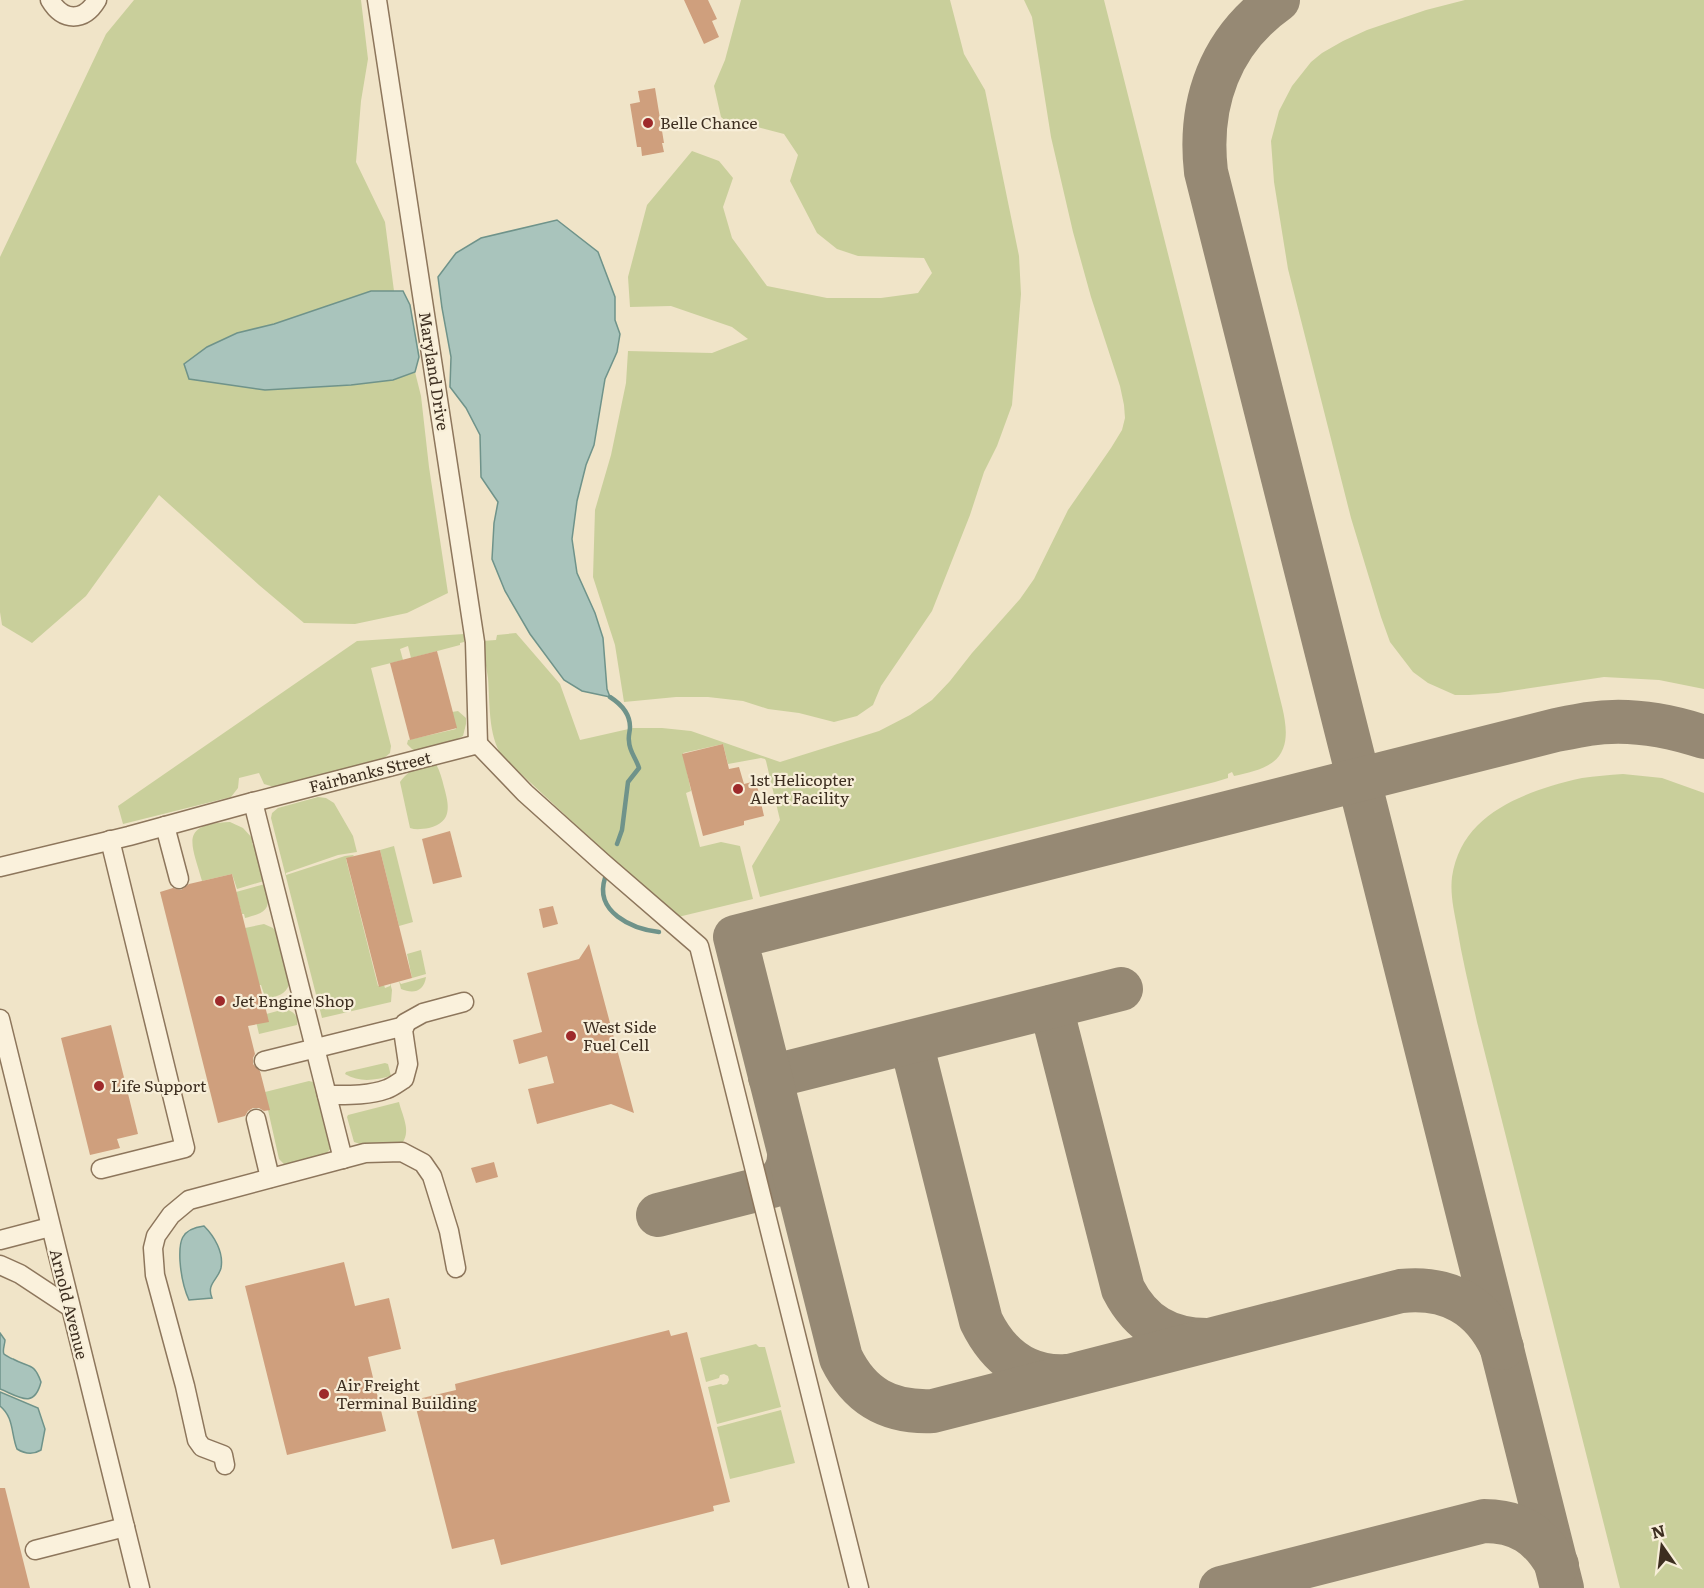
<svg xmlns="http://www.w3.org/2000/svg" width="1704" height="1588" font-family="Literata,serif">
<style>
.green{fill:#c9cf9b}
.water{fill:#a9c4bc;stroke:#6f938a;stroke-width:1.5}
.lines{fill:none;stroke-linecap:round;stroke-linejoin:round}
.stream{stroke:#6f938a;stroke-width:4.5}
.taxiway{stroke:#968974;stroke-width:44}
.building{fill:#cf9f7d}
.minor-casing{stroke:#8d765c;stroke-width:21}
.minor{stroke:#faf1dc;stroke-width:18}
.poi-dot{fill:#9e2a2b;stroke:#f7eed8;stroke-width:2}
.labels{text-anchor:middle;stroke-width:4.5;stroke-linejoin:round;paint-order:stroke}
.poi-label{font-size:16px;fill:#3d2e20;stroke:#f7eed8;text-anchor:start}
.street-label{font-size:16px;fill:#3d2e20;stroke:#f7eed8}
</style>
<rect width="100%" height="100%" fill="#f0e4c8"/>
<g class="green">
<path d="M134,0h227l7,59 -7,42 -5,61 29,60 9,69h-23l-97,33 -37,9 73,53 41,-1 42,-5 22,-8 6,24 8,71 19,126 -41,20 -52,11 -51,-1 -45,-38 -100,-90 -73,101 -54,47 -30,-18 -2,-13v-355l106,-223z"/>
<path d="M741,0h209l14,54 21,36 34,166 2,38 -9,111 -15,41 -13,26 -14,43 -38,96 -51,75 -8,19 -16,11 -23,6 -35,-9 -31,-4 -25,-8 -35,-4h-32l-52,5 -9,-57 -22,-68 2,-67 16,-55 15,-72 2,-32 84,2 36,-14 -16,-12 -61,-21 -41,1 -2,-30 19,-72 45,-54 27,10 14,17 -10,29 9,31 35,48 60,12h54l37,-5 14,-20 -8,-15 -66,-2 -21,-7 -20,-16 -27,-52 8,-26 -14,-21 -27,-7 -22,2 -14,-12 -7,-31 11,-26z"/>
<path d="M1024,0h80l173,686c5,23 19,58 -4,76 -10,8 -26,11 -39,14l-2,-4 -4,2v4l-13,4 -455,115 -8,-31 28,-46 -14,-59 -1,-2 -4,-1 -33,6 -5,-20 -40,9 8,38 -5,2 14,54 21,-5 19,4 13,53 -75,18 -85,-76 -91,-85c-14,-21 -12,-53 -14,-78 -2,-12 -4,-25 -6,-37l14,-1 1,-5 19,-2 44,51 20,56 53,-12h29l29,3 89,31 99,-31 31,-16 22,-15 18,-19 22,-28 48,-54 14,-20 34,-69 43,-62 11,-18 3,-12 -1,-13 -4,-19 -29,-89 -18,-65 -22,-95 -19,-120z"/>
<path d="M1465,0h239v689l-45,-9 -55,-3 -106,16 -29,2h-14l-27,-12 -15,-11 -23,-30 -9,-25 -30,-99 -63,-249 -14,-87 -3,-41 8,-30 13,-25 19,-24 11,-9 21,-12 24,-11 59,-20z"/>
<path d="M464,634v8l-4,1v2l-49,13 -3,-12 -8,3 3,11 -32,8 20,78 -1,7 -7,6 -109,28 -10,-3 -5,-11 -20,5 -1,10 -7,9 -108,27 -5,-18 239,-165z"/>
<path d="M458,711l8,7v6l-3,12 -8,4 -39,11 -4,-2 -5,-5 1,-4 48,-11 -4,-17z"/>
<path d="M436,764c4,7 6,15 8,23 5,18 9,35 -15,41 -7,1 -13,2 -19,0l-10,-46c3,-4 6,-8 11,-11 6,-4 18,-5 25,-7z"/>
<path d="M1623,774l39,4 42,15v795h-84l-143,-566c-7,-32 -15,-63 -20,-95 -3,-16 -7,-33 -5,-50 8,-53 51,-76 99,-91 10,-3 20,-6 31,-8 13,-2 27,-3 41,-4z"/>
<path d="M318,797l8,1 8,5 19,33 4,16 -19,3 -52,18v2l59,-19 8,-1 1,1 -8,3 32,127 6,-1 1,3 5,-2v-3l2,7 -1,12 -69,16 -51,-200 1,-5 6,-5z"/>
<path d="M230,822l13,6 11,12 1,2 -3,1 1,2h2l9,36 -27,8 -5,-15 -30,7c-10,-37 -24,-57 28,-59z"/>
<path d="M394,846l19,76 -14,4 -19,-76z"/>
<path d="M265,884c6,24 4,28 -20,34l-1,-4h-2l-6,-22z"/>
<path d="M264,924l9,4 4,5 12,51c-3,11 -12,12 -22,15l-3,-5 -3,-9h-2l-14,-57z"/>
<path d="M421,950l5,24 -14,4 -5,-24z"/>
<path d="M426,977c-2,15 -13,17 -25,12l-2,-8 2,3z"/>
<path d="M285,1009c8,2 14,7 12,16l-38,9 -4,-17z"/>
<path d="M385,1063l3,1 3,12c-16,4 -31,7 -46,-2l1,-2z"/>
<path d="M309,1081l4,1 3,5 -2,1 1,3h2l14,57 -5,6 -5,2 -37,8 -5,-5 -11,-49 -3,-18z"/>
<path d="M399,1102c3,13 12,28 4,40l-43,2 -6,-2 -7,-25 1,-2z"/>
<path d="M756,1344l3,3h6l16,60 -64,17 -9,-37 13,-3 2,1 4,-1 2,-4 -1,-4 -4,-2 -4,1 -1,3 -13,4 -6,-24z"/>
<path d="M781,1410l14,53 -65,16 -13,-52z"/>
</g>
<g class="water">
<path d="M557,220l41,32 17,45v23l5,14 -3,18 -12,27 -11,66 -8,20 -9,36 -5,38 5,34 18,40 8,25 4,51 3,8 -28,-6 -18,-11 -34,-46 -25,-43 -13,-32 2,-36 4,-21 -17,-25 -1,-42 -14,-27 -16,-21 1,-30 -9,-49 -4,-31 18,-24 25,-15z"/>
<path d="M371,291h32l7,14 9,52 -4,15 -22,8 -42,5 -86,5 -76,-11 -5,-15 23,-17 30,-14 37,-9z"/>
<path d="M204,1226c10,10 20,26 17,42 -3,12 -15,16 -9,30l-23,2c-6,-13 -8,-25 -9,-39 -1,-19 0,-32 24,-35z"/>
<path d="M0,1333l5,7c0,4 -3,11 -1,14 1,1 8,5 9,5 16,9 21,3 28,23 -7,28 -23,14 -41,7z"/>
<path d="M0,1392l38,16 7,21 -4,21c-8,5 -16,4 -24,-1 -6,-15 -3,-32 -17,-43z"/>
</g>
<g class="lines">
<g class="stream">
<path d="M610,697c11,7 20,16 20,30 0,5 -2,9 -1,14 0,10 7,17 10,27l-11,14 -6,48 -5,14"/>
<path d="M605,878c-11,34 27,51 54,54"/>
</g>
<g class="taxiway">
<path d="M1278,0c-58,41 -80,103 -72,172l356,1416"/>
<path d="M1051,1007l72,282c18,35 45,51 84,51"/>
<path d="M911,1042l70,279c17,35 45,58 86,55"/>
<path d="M770,1077l351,-88"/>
<path d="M658,1215l114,-29c11,-7 17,-17 17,-30"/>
<path d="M1502,1348c-20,-43 -54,-62 -101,-57l-468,120c-44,2 -73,-14 -92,-53l-106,-421 821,-207c10,-2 21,-4 32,-6 38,-6 80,1 116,13"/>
<path d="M1221,1588l263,-67c35,0 56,14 73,44"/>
</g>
</g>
<g class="building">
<path d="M684,0h24l9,19 -5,2 7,16 -15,7z"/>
<path d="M655,88l9,55h-2l2,9 -22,4 -1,-9h-4l-7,-43 10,-2 -2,-11z"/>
<path d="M437,651l20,77 -47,12 -20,-77z"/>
<path d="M723,744l6,25 10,-2 5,17 12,-3 8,35 -20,5v4l-41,11 -21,-82z"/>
<path d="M450,831l12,46 -29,7 -11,-45z"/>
<path d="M380,850l32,128 -33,9 -33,-129z"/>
<path d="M232,874l37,148 -21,4 7,28 -2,4v6l7,7 10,39 -6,1 -5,-3h-6l-5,3 -3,5 -27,7 -58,-231 13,-4 8,2 8,-6z"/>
<path d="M553,906l5,18 -15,4 -4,-19z"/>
<path d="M589,944l45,169 -23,-9 -74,20 -9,-35 26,-6 -7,-27 -28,8 -6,-24 29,-8 -15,-59 52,-14z"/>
<path d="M111,1025l27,109 -21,5 3,9 -30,7 -29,-117z"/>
<path d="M494,1162l4,15 -22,6 -5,-15z"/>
<path d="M344,1262l11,44 34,-8 12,51 -33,8 18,74 -99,24 -42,-169z"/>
<path d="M669,1330l2,6 16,-4 43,170 -17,4 1,5 -213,54 -7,-26 -42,10 -38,-149 42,-10 -1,-6z"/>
<path d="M0,1488h5l25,100h-30z"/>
</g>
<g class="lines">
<defs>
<g id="minor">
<path d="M50,0c13,22 34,22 47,0"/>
<path d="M377,0l98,642 3,102"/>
<path d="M253,802l90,357"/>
<path d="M165,826l14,53"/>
<path d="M0,867l129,-31 124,-34 225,-58 47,49 78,70 96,83 160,642"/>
<path d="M0,1019l140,569"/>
<path d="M264,1061l141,-35"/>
<path d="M327,1095c19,0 41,1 60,-6 6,-2 12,-7 17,-10l4,-15 -5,-34 2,-7 18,-10 41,-11"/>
<path d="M256,1119l14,59"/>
<path d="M101,1169l84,-21 -75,-308"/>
<path d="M0,1240l50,-13"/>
<path d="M0,1265l20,9 50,33"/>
<path d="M225,1465l-2,-10 -21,-8 -5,-7 -12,-54 -30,-111 -2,-27 3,-12 15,-21 18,-15 176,-47 37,-1 21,11 9,13 17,55 7,37"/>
<path d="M35,1550l90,-23"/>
</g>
</defs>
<use href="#minor" class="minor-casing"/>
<use href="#minor" class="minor"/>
</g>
<g class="poi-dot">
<circle cx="648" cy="123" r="6"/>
<circle cx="738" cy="789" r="6"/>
<circle cx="220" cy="1001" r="6"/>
<circle cx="571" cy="1036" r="6"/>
<circle cx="99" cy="1086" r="6"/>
<circle cx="324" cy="1394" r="6"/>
</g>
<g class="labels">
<g class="poi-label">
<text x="660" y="129">Belle Chance</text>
<text x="750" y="786">1st Helicopter<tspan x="750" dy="18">Alert Facility</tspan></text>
<text x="232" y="1007">Jet Engine Shop</text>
<text x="583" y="1033">West Side<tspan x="583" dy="18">Fuel Cell</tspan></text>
<text x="111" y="1092">Life Support</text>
<text x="336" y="1391">Air Freight<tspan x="336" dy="18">Terminal Building</tspan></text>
</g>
<g class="street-label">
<text transform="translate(434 371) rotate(81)" y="6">Maryland Drive</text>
<text transform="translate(370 772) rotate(-14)" y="6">Fairbanks Street</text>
<text transform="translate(69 1304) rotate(76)" y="6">Arnold Avenue</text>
</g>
</g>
<g transform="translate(1662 1546) rotate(346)" stroke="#f7eed8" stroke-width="4.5" paint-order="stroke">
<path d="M0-4.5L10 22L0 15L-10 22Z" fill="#3d2e20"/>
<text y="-9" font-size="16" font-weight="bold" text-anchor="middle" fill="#3d2e20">N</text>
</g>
</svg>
